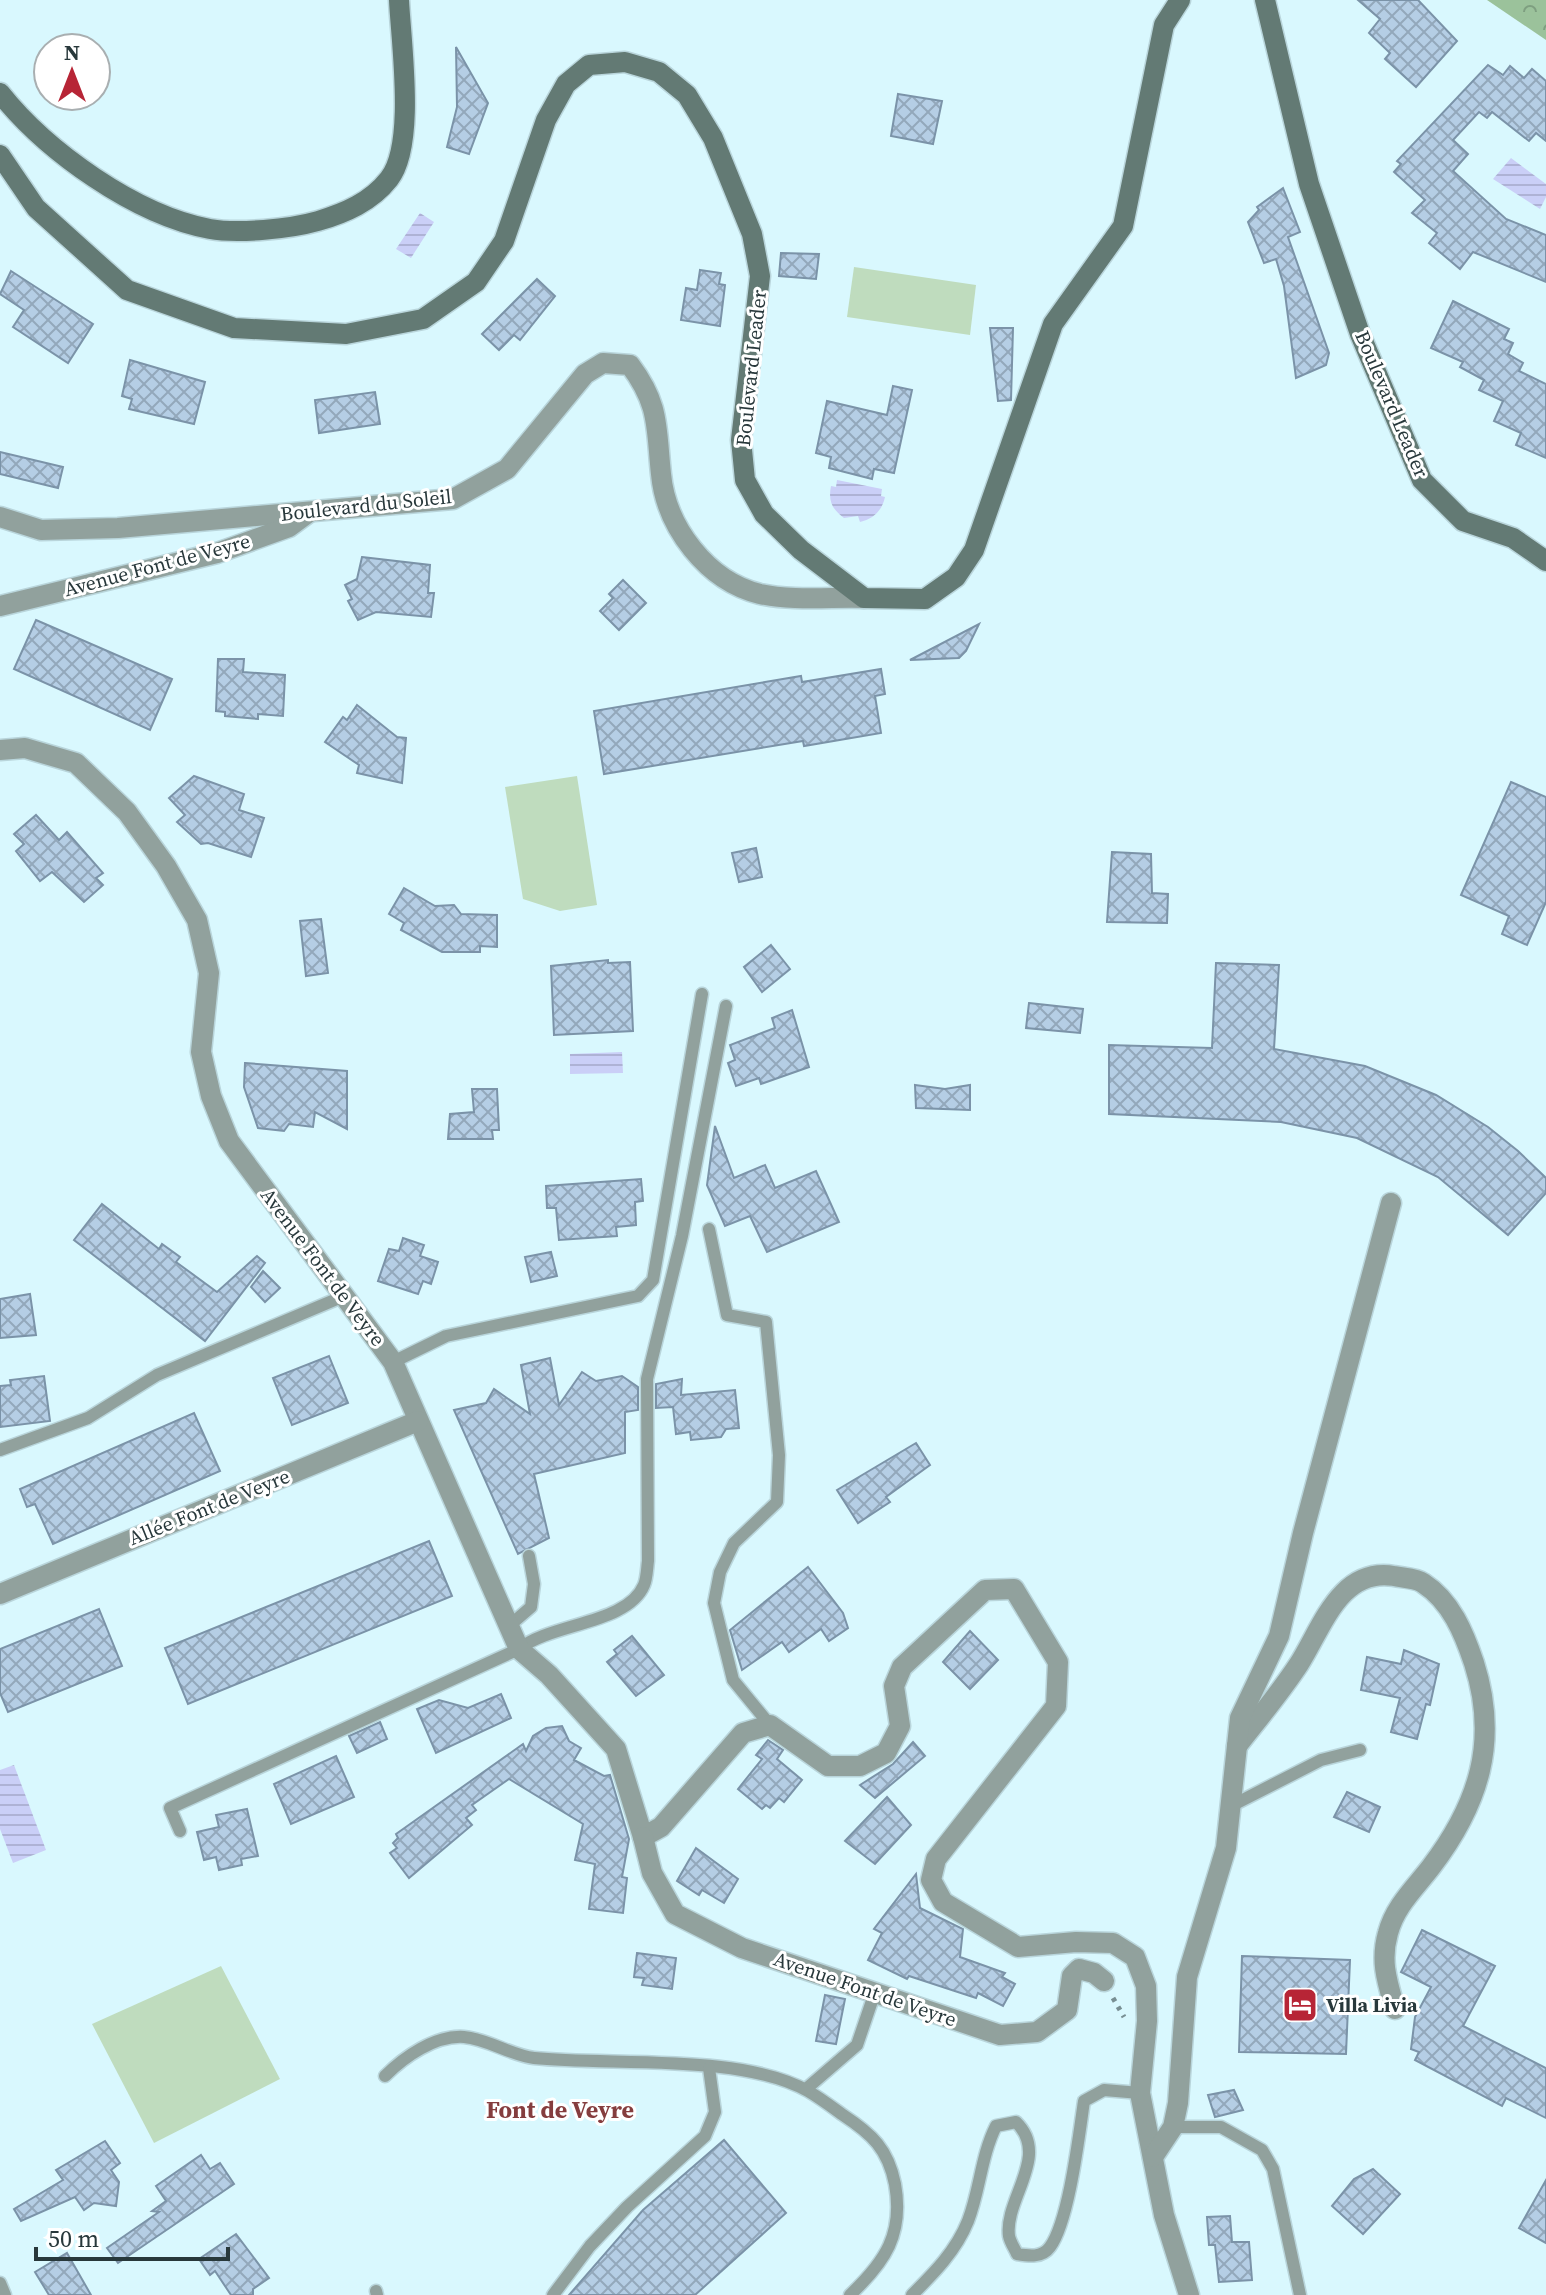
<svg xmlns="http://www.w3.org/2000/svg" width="1546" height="2295" font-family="'Source Serif 4',serif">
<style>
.forest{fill:url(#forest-crowns)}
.pitch{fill:#bfdcbe}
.water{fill:url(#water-rules)}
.building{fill:url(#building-cross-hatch);stroke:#7b93a8;stroke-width:2}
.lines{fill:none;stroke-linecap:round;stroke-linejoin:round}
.lane-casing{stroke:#b9d5db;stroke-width:15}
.street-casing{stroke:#b9d5db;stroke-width:23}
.secondary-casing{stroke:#b9d5db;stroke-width:23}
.path{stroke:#788f93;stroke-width:5;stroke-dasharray:4 6;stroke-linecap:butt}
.lane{stroke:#91a19d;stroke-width:12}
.street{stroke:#91a19d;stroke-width:20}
.secondary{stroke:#637a74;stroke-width:20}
.labels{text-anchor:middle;stroke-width:6;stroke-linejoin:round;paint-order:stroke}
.street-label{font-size:20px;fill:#28383b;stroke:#fff}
.poi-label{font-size:20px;font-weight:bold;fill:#28383b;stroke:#fff;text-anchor:start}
.quarter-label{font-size:24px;font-weight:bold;fill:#853d3e;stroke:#fff}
</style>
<defs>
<pattern id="forest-crowns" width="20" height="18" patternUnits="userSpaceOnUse" patternTransform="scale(2)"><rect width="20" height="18" fill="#9bc29b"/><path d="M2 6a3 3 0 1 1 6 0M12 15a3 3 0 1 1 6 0" fill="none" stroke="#7e9f80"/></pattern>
<pattern id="water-rules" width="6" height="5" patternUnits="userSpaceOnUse" patternTransform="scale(2)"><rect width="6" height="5" fill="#cacff7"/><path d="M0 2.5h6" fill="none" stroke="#aeb2d5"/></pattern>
<pattern id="building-cross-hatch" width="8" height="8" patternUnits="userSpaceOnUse" patternTransform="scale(2)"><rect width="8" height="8" fill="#b5cee5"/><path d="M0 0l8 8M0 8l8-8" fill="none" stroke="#93a8bb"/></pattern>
</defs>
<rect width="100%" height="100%" fill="#d9f8fe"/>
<path class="forest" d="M1488,0h58v40l-59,-40z"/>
<g class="pitch">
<path d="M854,267l122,18 -6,50 -123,-18z"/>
<path d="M577,776l20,129 -37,6 -37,-12 -18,-112z"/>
<path d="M221,1966l59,113 -126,64 -62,-119z"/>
</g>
<g class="water">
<path d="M1511,158l35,26v13l-6,12 -47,-30z"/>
<path d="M420,213l14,9 -23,36 -15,-9z"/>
<path d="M837,480l45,9 -1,7 4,1c-3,14 -12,22 -25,25l-2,-6 -14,2c-12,-9 -16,-17 -13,-32l5,1z"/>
<path d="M622,1052l1,21 -53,1v-20z"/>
<path d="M14,1765l32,85 -33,13 -13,-34v-59z"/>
</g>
<g class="building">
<path d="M1358,0h60l39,41 -41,46 -31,-28 5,-6 -21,-20 11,-14z"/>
<path d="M456,47l32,56 -19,51 -22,-7 10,-40z"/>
<path d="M1488,65l15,10 7,-9 14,12 8,-9 14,12v60l-10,-8 -7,8 -37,-29 -5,6 -8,-6 -26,28 15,14 -15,17 53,48 40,16v47l-73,-30 -13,17 -31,-26 8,-10 -25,-20 13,-13 -31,-28 7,-8 -4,-3z"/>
<path d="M898,94l44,7 -9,43 -42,-8z"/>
<path d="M1283,188l17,44 -12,5 41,116 -3,12 -30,13 -12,-92 -8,-27 -12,4 -16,-41 11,-12 -2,-3z"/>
<path d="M781,253l38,1 -3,25 -37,-3z"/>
<path d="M700,270l21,3 -2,11 6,1 -5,41 -39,-6 5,-32 11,2z"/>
<path d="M11,271l82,53 -25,39 -55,-36 11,-17 -24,-16z"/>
<path d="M537,279l18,17 -35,44 -6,-5 -15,15 -17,-16z"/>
<path d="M1453,301l56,28 -5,10 9,4 -5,11 15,9 -4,8 27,13v74l-30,-13 5,-12 -27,-12 9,-20 -24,-11 5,-10 -24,-13 3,-5 -32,-14z"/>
<path d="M990,328h23l-2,72 -13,1z"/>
<path d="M130,360l75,22 -11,42 -65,-15 3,-10 -10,-3z"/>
<path d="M893,386l19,4 -18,83 -20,-4 -2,10 -43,-11 2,-11 -15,-4 11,-52 60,14z"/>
<path d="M375,392l5,32 -61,9 -4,-33z"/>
<path d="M0,452l63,15 -5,21 -58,-14z"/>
<path d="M362,557l68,8 -2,28h6l-3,24 -55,-5 -18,8 -10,-19 4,-2 -7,-14 12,-6z"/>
<path d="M623,580l23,23 -27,27 -19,-19 13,-13 -4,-4z"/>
<path d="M36,620l136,59 -22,51 -136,-61z"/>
<path d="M979,624l-13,27 -7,7 -49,2z"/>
<path d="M218,659h26l-1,13 42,3 -2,41 -25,-2v5l-33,-3v-4l-9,-1z"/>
<path d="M881,669l4,25 -10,2 6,37 -77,13 -1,-5 -199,33 -10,-63 207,-35 1,6z"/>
<path d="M357,705l40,32 9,1 -4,45 -45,-10 2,-8 -34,-23 18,-25 4,3z"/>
<path d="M194,776l50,18 -5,16 25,8 -13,39 -43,-14 -7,1 -24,-22 8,-7 -16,-17z"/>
<path d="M1511,782l35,15v105l-19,43 -25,-11 7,-18 -48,-21z"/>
<path d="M36,815l23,25 8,-8 36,41 -7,5 7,7 -19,17 -32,-30 -12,9 -24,-30 8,-7 -10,-10z"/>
<path d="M756,848l6,29 -23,5 -7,-29z"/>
<path d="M1112,852l39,2 1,39 16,1 -1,29 -60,-1z"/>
<path d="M404,888l31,18 19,-1 7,9 36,1v32l-17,-1v6h-38l-41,-22 3,-7 -15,-9z"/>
<path d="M321,919l7,54 -22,3 -6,-55z"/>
<path d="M771,945l19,24 -28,23 -18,-25z"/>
<path d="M608,960v3l22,-1 3,69 -79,4 -3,-69z"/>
<path d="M1216,963l63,2 -5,84 91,17 71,29 52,32 30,24 28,27v15l-38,42 -70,-58 -81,-39 -76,-16 -172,-8v-69l103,3z"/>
<path d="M1029,1003l54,6 -3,24 -54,-5z"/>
<path d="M792,1010l17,57 -48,17 -2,-6 -23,8 -8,-23 7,-3 -5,-15 45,-17 -3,-10z"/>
<path d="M245,1063l102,8v58l-32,-17 -2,15 -24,-3 -5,7 -26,-3 -14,-41z"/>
<path d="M915,1085l30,4 25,-4v25l-54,-2z"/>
<path d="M472,1089h25l2,41h-7l1,9h-45l2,-25 24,-2z"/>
<path d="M715,1126l19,52 31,-13 10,23 41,-17 23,51 -72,30 -17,-36 -25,10 -18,-41z"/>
<path d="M641,1179l2,22 -8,1 1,23 -20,2 1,9 -58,4 -3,-32h-9l-1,-22z"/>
<path d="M102,1204l57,45 3,-5 18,13 -4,5 41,30 40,-36 8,7 -60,78 -131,-101z"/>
<path d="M403,1238l21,7 -4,11 18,6 -7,22 -8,-3 -5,13 -40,-13 11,-32 10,2z"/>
<path d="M551,1252l6,24 -26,6 -6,-25z"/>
<path d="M263,1271l17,17 -15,14 -14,-15z"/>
<path d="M30,1294l6,41 -36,3v-39z"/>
<path d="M329,1356l19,47 -56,22 -19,-47z"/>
<path d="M550,1358l9,47 23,-33 14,9 26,-5 16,11v23l-13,2v41l-91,21 15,64 -31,16 -64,-144 32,-7 8,-14 36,25 -9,-49z"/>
<path d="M44,1376l6,45 -50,6v-41l11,-1 -1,-5z"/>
<path d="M682,1379l-1,16 54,-5 4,38 -13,1 -5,8 -30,3 -1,-8 -14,2 -3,-27 -17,1v-24z"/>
<path d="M194,1413l26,58 -167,73 -18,-40 -8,3 -7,-18z"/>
<path d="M916,1443l14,22 -44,32 4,5 -32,21 -21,-33z"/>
<path d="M429,1541l23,55 -264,108 -23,-56z"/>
<path d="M808,1567l35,46 5,15 -19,13 -8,-12 -32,23 -7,-10 -40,28 -12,-40z"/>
<path d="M99,1609l23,57 -114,46 -8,-19v-44z"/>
<path d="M970,1631l28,29 -28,29 -27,-27z"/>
<path d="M632,1636l32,39 -28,21 -29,-34 10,-8 -3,-4z"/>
<path d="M1404,1650l35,14 -9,41 -4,-1 -9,35 -26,-7 9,-34 -39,-8 6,-33 34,7z"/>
<path d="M501,1694l10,24 -75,35 -19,-44 22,-9 29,8z"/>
<path d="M380,1722l7,17 -30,14 -8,-17z"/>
<path d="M562,1726l7,15 12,7 -7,12 30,16 6,-1 19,64 -7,38 5,1 -4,35 -34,-4 6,-45 -20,-4 8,-36 -74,-45 -37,26 4,5 -10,8 6,7 -63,53 -19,-25 7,-5 -4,-5 5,-5 -2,-4 127,-90 3,7 7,-15 13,-8z"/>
<path d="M768,1740l15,10 -6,9 25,21 -18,22 -5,-4 -9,10 -4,-3 -4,4 -24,-20 24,-30 -6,-4z"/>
<path d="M913,1742l12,14 -50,42 -15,-13 33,-21z"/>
<path d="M336,1756l18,41 -63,27 -17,-40z"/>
<path d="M1347,1792l33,15 -11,25 -35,-15z"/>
<path d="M887,1797l24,28 -36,39 -30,-23z"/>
<path d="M247,1809l11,47 -17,3 1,6 -23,5 -3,-13 -12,3 -7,-28 22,-5 -3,-12z"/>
<path d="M696,1848l42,31 -14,24 -22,-13 -3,5 -22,-14z"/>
<path d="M916,1874l4,34 43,21 -3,28 45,16 -3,4 13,7 -12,22 -25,-13 -2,5 -67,-22 -2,3 -39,-19 14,-27 -8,-4z"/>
<path d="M1422,1930l73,36 -32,60 83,42v50l-40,-20 -4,8 -87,-46 4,-8 -8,-3 4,-32 16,-30 -30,-15z"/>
<path d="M637,1953l39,5 -4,31 -30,-4 2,-7 -10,-1z"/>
<path d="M1242,1956l108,4 -4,94 -107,-2z"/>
<path d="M825,1995l20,4 -9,45 -20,-3z"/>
<path d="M1234,2090l9,20 -28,7 -7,-22z"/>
<path d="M724,2140l62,73 -91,82h-126l74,-85z"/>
<path d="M105,2141l15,22 -9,7 8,12 -3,24 -22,-3 -10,7 -9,-13 -54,24 -7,-12 49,-29 -7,-10z"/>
<path d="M201,2155l9,14 10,-6 14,21 -116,79 -11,-15 52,-36 -7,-1 14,-10 -10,-15z"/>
<path d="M1373,2169l27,25 -37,40 -31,-28 22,-27z"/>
<path d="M1546,2180v63l-27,-15z"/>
<path d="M1230,2216l2,26h17l3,38 -33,2 -4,-37h-6l-2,-28z"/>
<path d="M236,2234l33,44 -16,11v6h-22l-16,-24 -5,4 -11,-16z"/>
<path d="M67,2253l24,42h-42l-14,-23z"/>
</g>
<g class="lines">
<defs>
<g id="lane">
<path d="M709,1229l18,86 39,7 13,133 -2,47 -43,41 -14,29 -6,31 19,77 37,45"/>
<path d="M393,1362l53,-26 192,-40 15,-16 49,-286"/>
<path d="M0,1450l88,-32 69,-43 187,-79"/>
<path d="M509,1626l22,-19 3,-23 -5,-28"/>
<path d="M1229,1807l92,-47 39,-10"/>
<path d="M180,1831l-10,-23 349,-159c32,-26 109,-25 125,-64 3,-7 3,-17 4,-24l-1,-182 35,-143 44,-230"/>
<path d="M385,2076c19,-19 50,-41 79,-39 24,2 46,18 70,21 77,8 206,-5 274,33 12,7 24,16 35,24 29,19 45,34 52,69 9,50 -10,78 -45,111"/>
<path d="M806,2089l51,-44 17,-50"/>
<path d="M1173,2127h48l41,23 11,19 27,126"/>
<path d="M0,2283l5,12"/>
<path d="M376,2291l1,4"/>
<path d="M553,2295l37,-49 37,-39 78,-71 10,-24 -6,-44"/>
<path d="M912,2295c22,-22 44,-44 56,-74 12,-31 13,-65 28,-95l20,-4c35,34 -12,77 -7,114 1,6 6,13 8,18 12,2 25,4 33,-7 19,-26 29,-112 34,-146l20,-11 36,3"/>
</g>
<g id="street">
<path d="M0,517l41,13 77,-2 335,-29 54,-30 78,-95 18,-11 27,2c30,40 26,62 31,109 5,53 46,107 99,120 32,7 71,3 104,4"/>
<path d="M0,606l217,-53 72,-26 19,-14"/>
<path d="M0,750l25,-2 51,15 51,49 39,54 31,54 12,53 -8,79 10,44 18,45 164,221 126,287 30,26 67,74 27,88 18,-10 82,-94 27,-8 58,41h32l26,-13 14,-27 -6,-40 8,-19 83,-77 29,-1 44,73 -2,44 -120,153 -5,21 12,22 75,45 58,-5 37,1 22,14 11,29 1,35 -7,72 24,122 25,80"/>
<path d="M0,1594l418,-173"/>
<path d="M1237,1746c21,-27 43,-53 62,-82 23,-36 41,-97 95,-88 9,2 22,2 29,7 28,18 41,50 51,80 25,78 5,141 -43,204 -16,21 -36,39 -43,66 -8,28 -1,48 7,76"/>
<path d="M643,1837l9,36 23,41 67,34 258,87 37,-3 30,-22 5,-34 7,-7 15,4 10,8"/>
<path d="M1153,2157l20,-30 5,-24 9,-126 39,-129 14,-130 39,-82 24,-103 88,-330"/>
</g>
<g id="secondary">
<path d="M1265,0l44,184 51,150 62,146 41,41 50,17 33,23"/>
<path d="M0,93c46,58 135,122 210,136 28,5 80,0 108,-8 27,-8 53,-19 71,-42 27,-34 12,-136 10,-179"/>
<path d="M0,155l36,53 91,82 107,38 112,6 77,-15 53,-37 28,-41 42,-121 20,-36 23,-19 36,-3 34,10 28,23 26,43 39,96 8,42 -19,164 4,40 19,34 37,36 63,48 61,1 31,-22 18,-27 79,-226 70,-98 41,-201 16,-25"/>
</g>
</defs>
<use href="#lane" class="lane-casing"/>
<use href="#street" class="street-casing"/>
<use href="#secondary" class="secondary-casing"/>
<path class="path" d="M1113,1998l11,19"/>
<use href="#lane" class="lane"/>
<use href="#street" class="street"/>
<use href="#secondary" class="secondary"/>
</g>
<defs>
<symbol id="hotel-square" viewBox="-11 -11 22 22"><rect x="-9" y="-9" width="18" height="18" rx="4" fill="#b72536" stroke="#fff"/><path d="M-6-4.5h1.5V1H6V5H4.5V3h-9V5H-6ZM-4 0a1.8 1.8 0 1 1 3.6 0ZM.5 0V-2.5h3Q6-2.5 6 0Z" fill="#fff"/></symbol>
</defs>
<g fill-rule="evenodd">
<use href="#hotel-square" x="1280" y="1985" width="40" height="40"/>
</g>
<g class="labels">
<g class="street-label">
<text transform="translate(751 368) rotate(-84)" y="7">Boulevard Leader</text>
<text transform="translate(1392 404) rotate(67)" y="7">Boulevard Leader</text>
<text transform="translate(366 505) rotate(-6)" y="7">Boulevard du Soleil</text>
<text transform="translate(157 565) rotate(-15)" y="7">Avenue Font de Veyre</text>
<text transform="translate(323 1267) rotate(53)" y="7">Avenue Font de Veyre</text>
<text transform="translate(209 1507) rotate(-22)" y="7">Allée Font de Veyre</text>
<text transform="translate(865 1989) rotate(19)" y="7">Avenue Font de Veyre</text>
</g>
<g class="poi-label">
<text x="1326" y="2012">Villa Livia</text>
</g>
<g class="quarter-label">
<text x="560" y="2118">Font de Veyre</text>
</g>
</g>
<g transform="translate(72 72)"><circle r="38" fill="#ffffff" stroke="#a9afb1" stroke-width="2"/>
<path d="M0-6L14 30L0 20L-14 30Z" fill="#b72536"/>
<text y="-12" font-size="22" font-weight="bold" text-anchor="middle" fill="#28383b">N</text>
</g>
<path d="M36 2247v12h192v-12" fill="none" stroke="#28383b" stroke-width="4"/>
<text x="48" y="2247" font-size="24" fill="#28383b" stroke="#ffffff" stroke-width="6" paint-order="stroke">50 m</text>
</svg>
